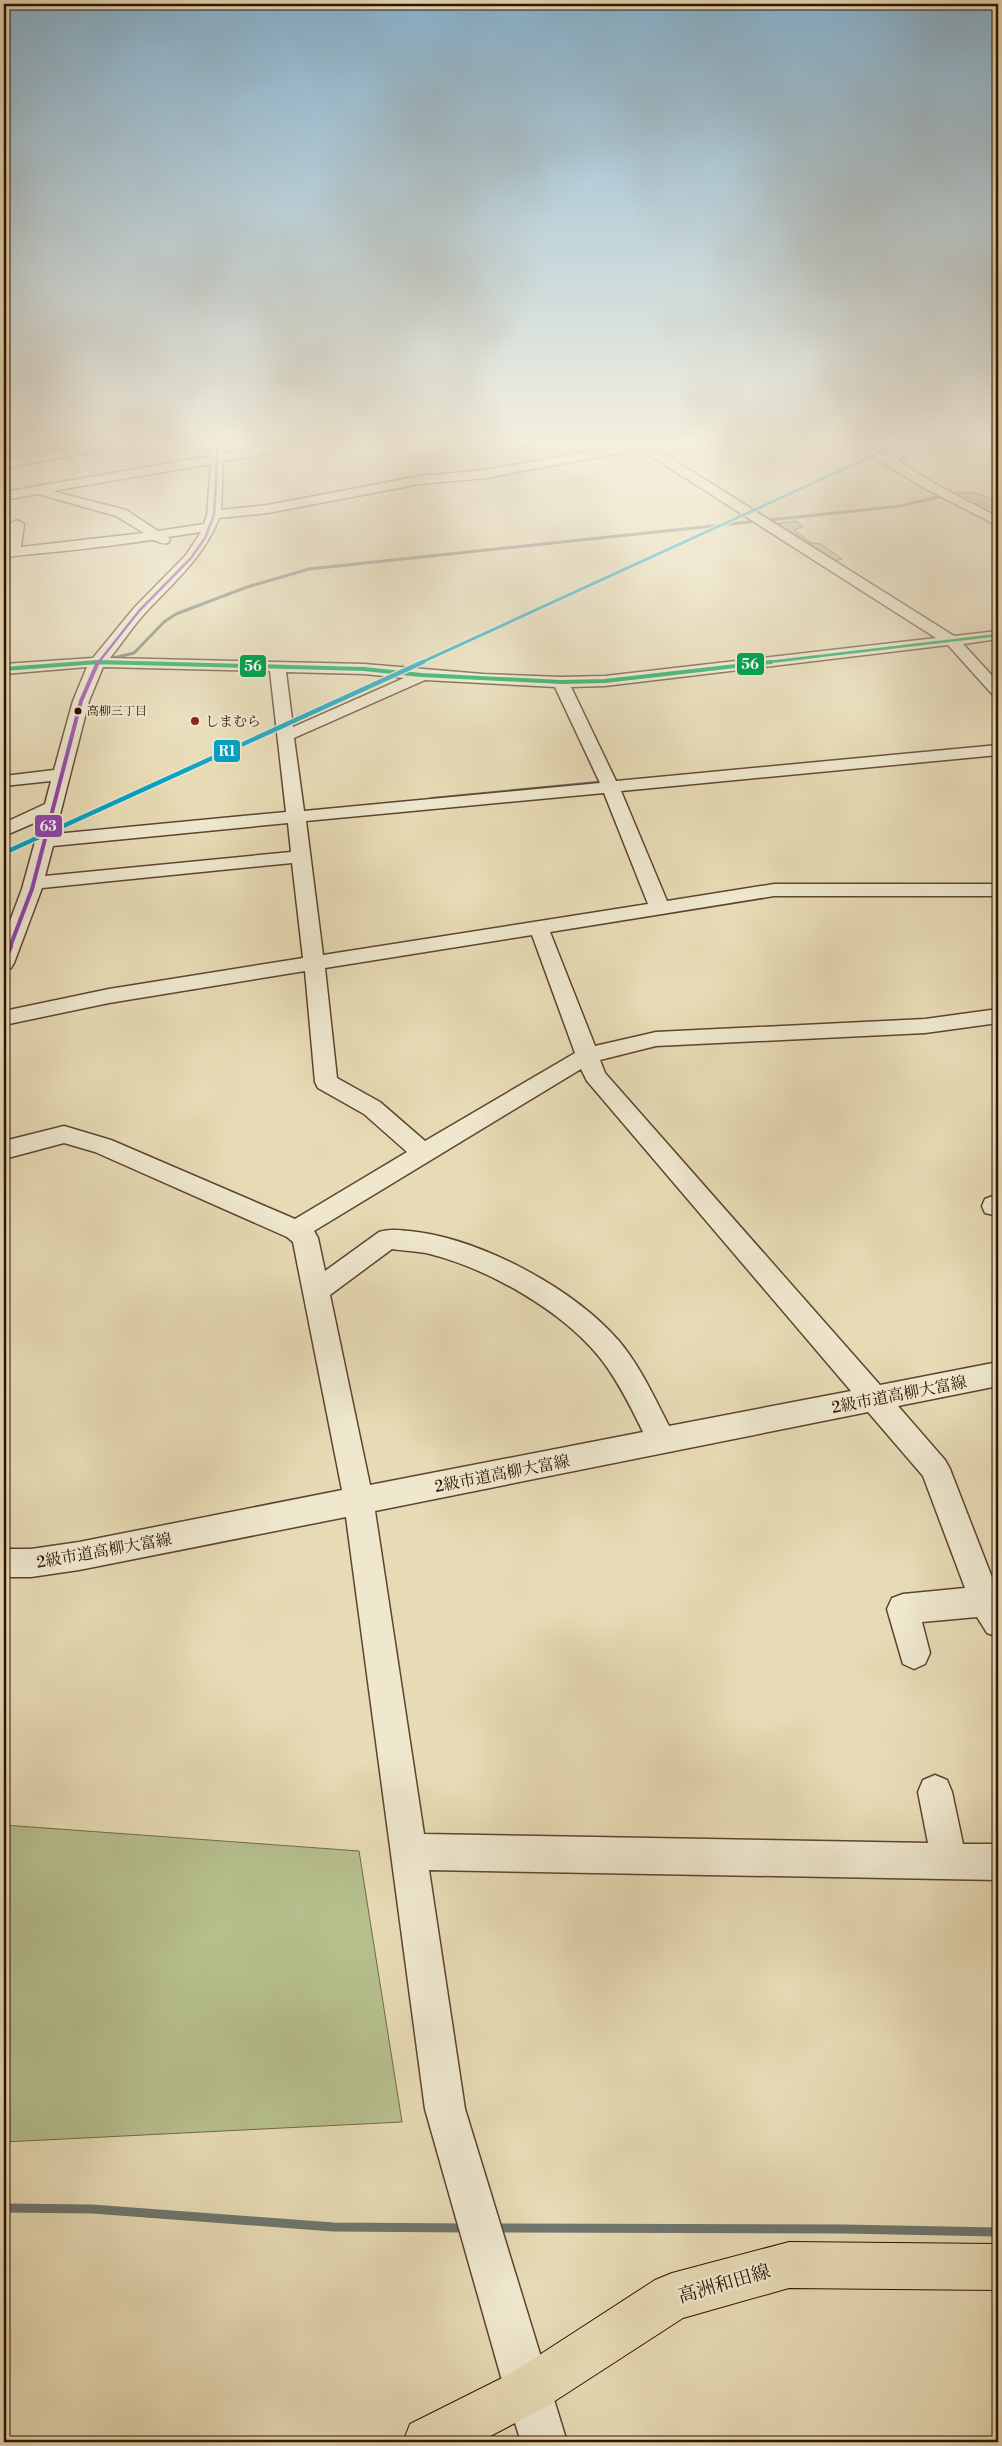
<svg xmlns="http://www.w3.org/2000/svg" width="1002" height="2446" font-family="'Libre Bodoni','Noto Serif JP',serif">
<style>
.green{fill:#b6c08d;stroke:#726947}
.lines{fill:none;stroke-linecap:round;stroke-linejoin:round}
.stream-far2{stroke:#6f766e;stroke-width:3}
.stream-far1{stroke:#6f766e;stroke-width:4}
.stream{stroke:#6f766e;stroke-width:9}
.minor-casing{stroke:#5d442e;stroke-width:3}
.major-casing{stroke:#2f1201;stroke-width:2}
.minor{fill:#efe8cf;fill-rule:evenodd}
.major{fill:#e7dbb5;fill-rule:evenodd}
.bus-1-far1-casing{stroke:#efe8cf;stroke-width:4.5}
.bus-1-casing{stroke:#efe8cf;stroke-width:6}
.bus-2-far2-casing{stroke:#efe8cf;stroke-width:4.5}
.bus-2-far1-casing{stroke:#efe8cf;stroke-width:6}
.bus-2-casing{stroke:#efe8cf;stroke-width:8}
.bus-1-far1{stroke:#00a651;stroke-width:2.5}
.bus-1{stroke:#00a651;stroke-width:4}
.bus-2-far2{stroke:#8e44ad;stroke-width:2.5}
.bus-2-far1{stroke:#8e44ad;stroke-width:4}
.bus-2{stroke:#8e44ad;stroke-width:4.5}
.rail-1-far1-casing{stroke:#efe8cf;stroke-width:5}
.rail-1-casing{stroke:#efe8cf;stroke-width:7}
.rail-1-far1{stroke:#02a1c4;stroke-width:3}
.rail-1{stroke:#02a1c4;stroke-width:4.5}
.bus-dot{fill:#2f1201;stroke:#efe8cf;stroke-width:2}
.poi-dot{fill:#8f2418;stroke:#efe8cf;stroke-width:2}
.labels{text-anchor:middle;stroke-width:4.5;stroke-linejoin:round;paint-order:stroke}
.far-bus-label{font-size:12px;fill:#2f1201;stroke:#efe8cf;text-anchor:start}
.far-poi-label{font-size:14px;fill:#2f1201;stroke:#efe8cf;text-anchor:start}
.street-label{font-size:16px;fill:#2f1201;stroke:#efe8cf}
.near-street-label{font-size:19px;fill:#2f1201;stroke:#efe8cf}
.line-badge{stroke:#efe8cf;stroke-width:2}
.badge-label{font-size:14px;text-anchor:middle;font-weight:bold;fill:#fff}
</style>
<rect width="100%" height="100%" fill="#e7dbb5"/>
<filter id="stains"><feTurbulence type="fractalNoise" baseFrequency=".004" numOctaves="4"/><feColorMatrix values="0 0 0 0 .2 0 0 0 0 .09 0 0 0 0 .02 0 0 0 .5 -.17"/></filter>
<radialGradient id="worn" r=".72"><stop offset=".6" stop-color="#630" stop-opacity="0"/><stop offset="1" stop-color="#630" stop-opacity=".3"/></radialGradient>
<g class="green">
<path d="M958,492l18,1 22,8v12z"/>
<path d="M797,521l6,6 -9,3 17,13 10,1 21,15 -11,3 -58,-38z"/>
<path d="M4,1825l355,26 43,271 -398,20z"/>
</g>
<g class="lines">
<g class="stream-far2">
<path d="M986,511l12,6"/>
<path d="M105,660l29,-7 30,-31 12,-8 71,-27 62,-18 592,-63 45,-11"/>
</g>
<path class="stream-far1" d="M432,799l175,-17"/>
<g class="stream">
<path d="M4,2208l88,1 241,18 133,1"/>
<path d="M495,2228l349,1 154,3"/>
</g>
<defs>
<g id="minor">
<path d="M88,445h26l-6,4 -104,19v-8z"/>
<path d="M212,445h12l-1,9 53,-9h27l-6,4 -74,12 -2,49 47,-5 152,-29 66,-6 137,-25h27l304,191 44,-5v8l-35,5 35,38v14l-6,-2 -44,-49 -343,41 -34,1 45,94 382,-36v10l-377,36 46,110 107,-17h224v12h-224l-224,36 45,114 61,-14 269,-13 73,-10v14l-73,10 -269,13 -56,14 5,13 275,312 118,-23v24l-100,20 47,54 5,9 48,124v44l-11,-4 -10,-16 -55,5 8,31 -5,11 -11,5 -11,-5 -16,-55 5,-11 11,-4 62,-6 -42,-112 -55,-64 -493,99 49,323 504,9 -10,-51 5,-12 12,-5 12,5 5,12 11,52h35v36l-569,-10 36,239 102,333h-46l-16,-51 -80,-282 -79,-592 -267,53 -48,7h-27v-28h27l48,-7 263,-52 -49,-248 -6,-5 -192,-85 -31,-9 -60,16v-18l60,-15 47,14 184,79 112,-67 -43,-38 -46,-26 -3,-6 -10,-111 -196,32 -105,22v-14l105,-22 194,-31 -11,-95 -250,25 -28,75 -3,5 -7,1v-32l18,-48 19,-69 -37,16v-13l41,-19 6,-23 -47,5v-10l50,-6 19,-69 14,-34 -83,7v-10l89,-6 41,-50 52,-53 15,-23 -33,5 2,3 -2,3c-8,2 -11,-4 -18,-3 -49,8 -97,12 -146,17v-8h4l2,-25 7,-4 7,4 -3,23 123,-14 -28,-17 -78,-22 -34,6v-8l207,-36zM640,449l296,189 -331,38 -44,1 -78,-3 -119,-10 -254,-6c12,-15 23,-32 36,-46 28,-30 58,-55 73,-94l49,-5 152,-29 66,-6zM211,464l-4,51 -3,9 -46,7 -32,-21 -74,-19zM103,667l167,4 16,141 -231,22 34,-133zM286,672l78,2 40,4 -111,49zM425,680l130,7 45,96 -296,28 -10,-73zM604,793l44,111 -325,51 -17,-134zM288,823l3,29 -246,24 8,-30zM532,935l43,118 -150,88 -45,-39 -43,-24 -12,-110zM581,1069l6,12 264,310 -182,35c-15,-29 -29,-60 -50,-85 -46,-53 -139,-103 -210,-110 -11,-1 -20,-2 -30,1l-54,39 -7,-33 -4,-7zM392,1249c13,2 26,2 38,5 59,15 133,57 171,105 17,22 30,48 42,73l-273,53 -40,-190z"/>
<path d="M844,445h17l27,11 22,-11h16l-29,15 33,21 68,36v9l-76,-39 -40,-25z"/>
<path d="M998,1194v20l-4,1 -9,-2 -3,-7 3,-7z"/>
</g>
<path id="major" d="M789,2242l209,2v46l-209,-2 -106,30 -139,90 -65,34h-76l7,-18 100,-50 145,-94 17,-7z"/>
</defs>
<use href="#minor" class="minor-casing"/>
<use href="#major" class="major-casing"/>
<use href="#minor" class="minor"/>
<use href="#major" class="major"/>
<defs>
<g id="bus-1-far1">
<path d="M88,663h39"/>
<path d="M761,663l237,-28"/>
</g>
<path id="bus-1" d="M4,669l94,-7 266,7 57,6 140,7 44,-1 166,-19"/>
<path id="bus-2-far2" d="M98,663l41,-52 52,-53 14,-20 9,-23 4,-70"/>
<path id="bus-2-far1" d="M10,947l22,-58 49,-188 17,-39"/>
<path id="bus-2" d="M4,963l7,-17"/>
</defs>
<use href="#bus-1-far1" class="bus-1-far1-casing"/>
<use href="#bus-1" class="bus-1-casing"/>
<use href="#bus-2-far2" class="bus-2-far2-casing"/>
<use href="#bus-2-far1" class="bus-2-far1-casing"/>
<use href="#bus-2" class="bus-2-casing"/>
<use href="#bus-1-far1" class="bus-1-far1"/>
<use href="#bus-1" class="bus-1"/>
<use href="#bus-2-far2" class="bus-2-far2"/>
<use href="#bus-2-far1" class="bus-2-far1"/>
<use href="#bus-2" class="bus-2"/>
<defs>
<path id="rail-1-far1" d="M420,663l476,-218"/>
<path id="rail-1" d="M4,853l419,-191"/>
</defs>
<use href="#rail-1-far1" class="rail-1-far1-casing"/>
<use href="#rail-1" class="rail-1-casing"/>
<use href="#rail-1-far1" class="rail-1-far1"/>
<use href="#rail-1" class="rail-1"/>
</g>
<linearGradient id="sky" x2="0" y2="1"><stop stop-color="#88b6d4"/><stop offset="0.56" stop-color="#f4efde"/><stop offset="1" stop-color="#f4efde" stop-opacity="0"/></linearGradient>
<rect width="1002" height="788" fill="url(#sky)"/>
<circle class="bus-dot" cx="78" cy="711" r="4.5"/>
<circle class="poi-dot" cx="195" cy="721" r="5"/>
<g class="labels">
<g class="far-bus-label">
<text x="87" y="715">高柳三丁目</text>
</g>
<g class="far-poi-label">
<text x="205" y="726">しまむら</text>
</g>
<g class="street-label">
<text transform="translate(899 1394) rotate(-11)" y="6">2級市道高柳大富線</text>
<text transform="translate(502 1473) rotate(-11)" y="6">2級市道高柳大富線</text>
<text transform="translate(104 1550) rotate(-10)" y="6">2級市道高柳大富線</text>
</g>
<g class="near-street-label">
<text transform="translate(724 2283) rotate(-16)" y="7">高洲和田線</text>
</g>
</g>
<g class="line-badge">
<rect x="736" y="652" width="29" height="24" rx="5" fill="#00a651"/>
<rect x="239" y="654" width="28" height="24" rx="5" fill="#00a651"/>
<rect x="213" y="739" width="28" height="24" rx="5" fill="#02a1c4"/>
<rect x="34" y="814" width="29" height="24" rx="5" fill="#8e44ad"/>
</g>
<g class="badge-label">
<text x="750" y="669">56</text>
<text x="253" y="671">56</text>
<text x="227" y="756">R1</text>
<text x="48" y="831">63</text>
</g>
<rect width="1002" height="2446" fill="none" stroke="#e7dbb5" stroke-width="20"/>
<rect x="5" y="5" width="992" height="2436" fill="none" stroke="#2f1201" stroke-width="2.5"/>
<rect x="10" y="10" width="982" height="2426" fill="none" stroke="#2f1201"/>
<rect width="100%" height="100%" filter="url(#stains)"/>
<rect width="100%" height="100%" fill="url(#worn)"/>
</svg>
